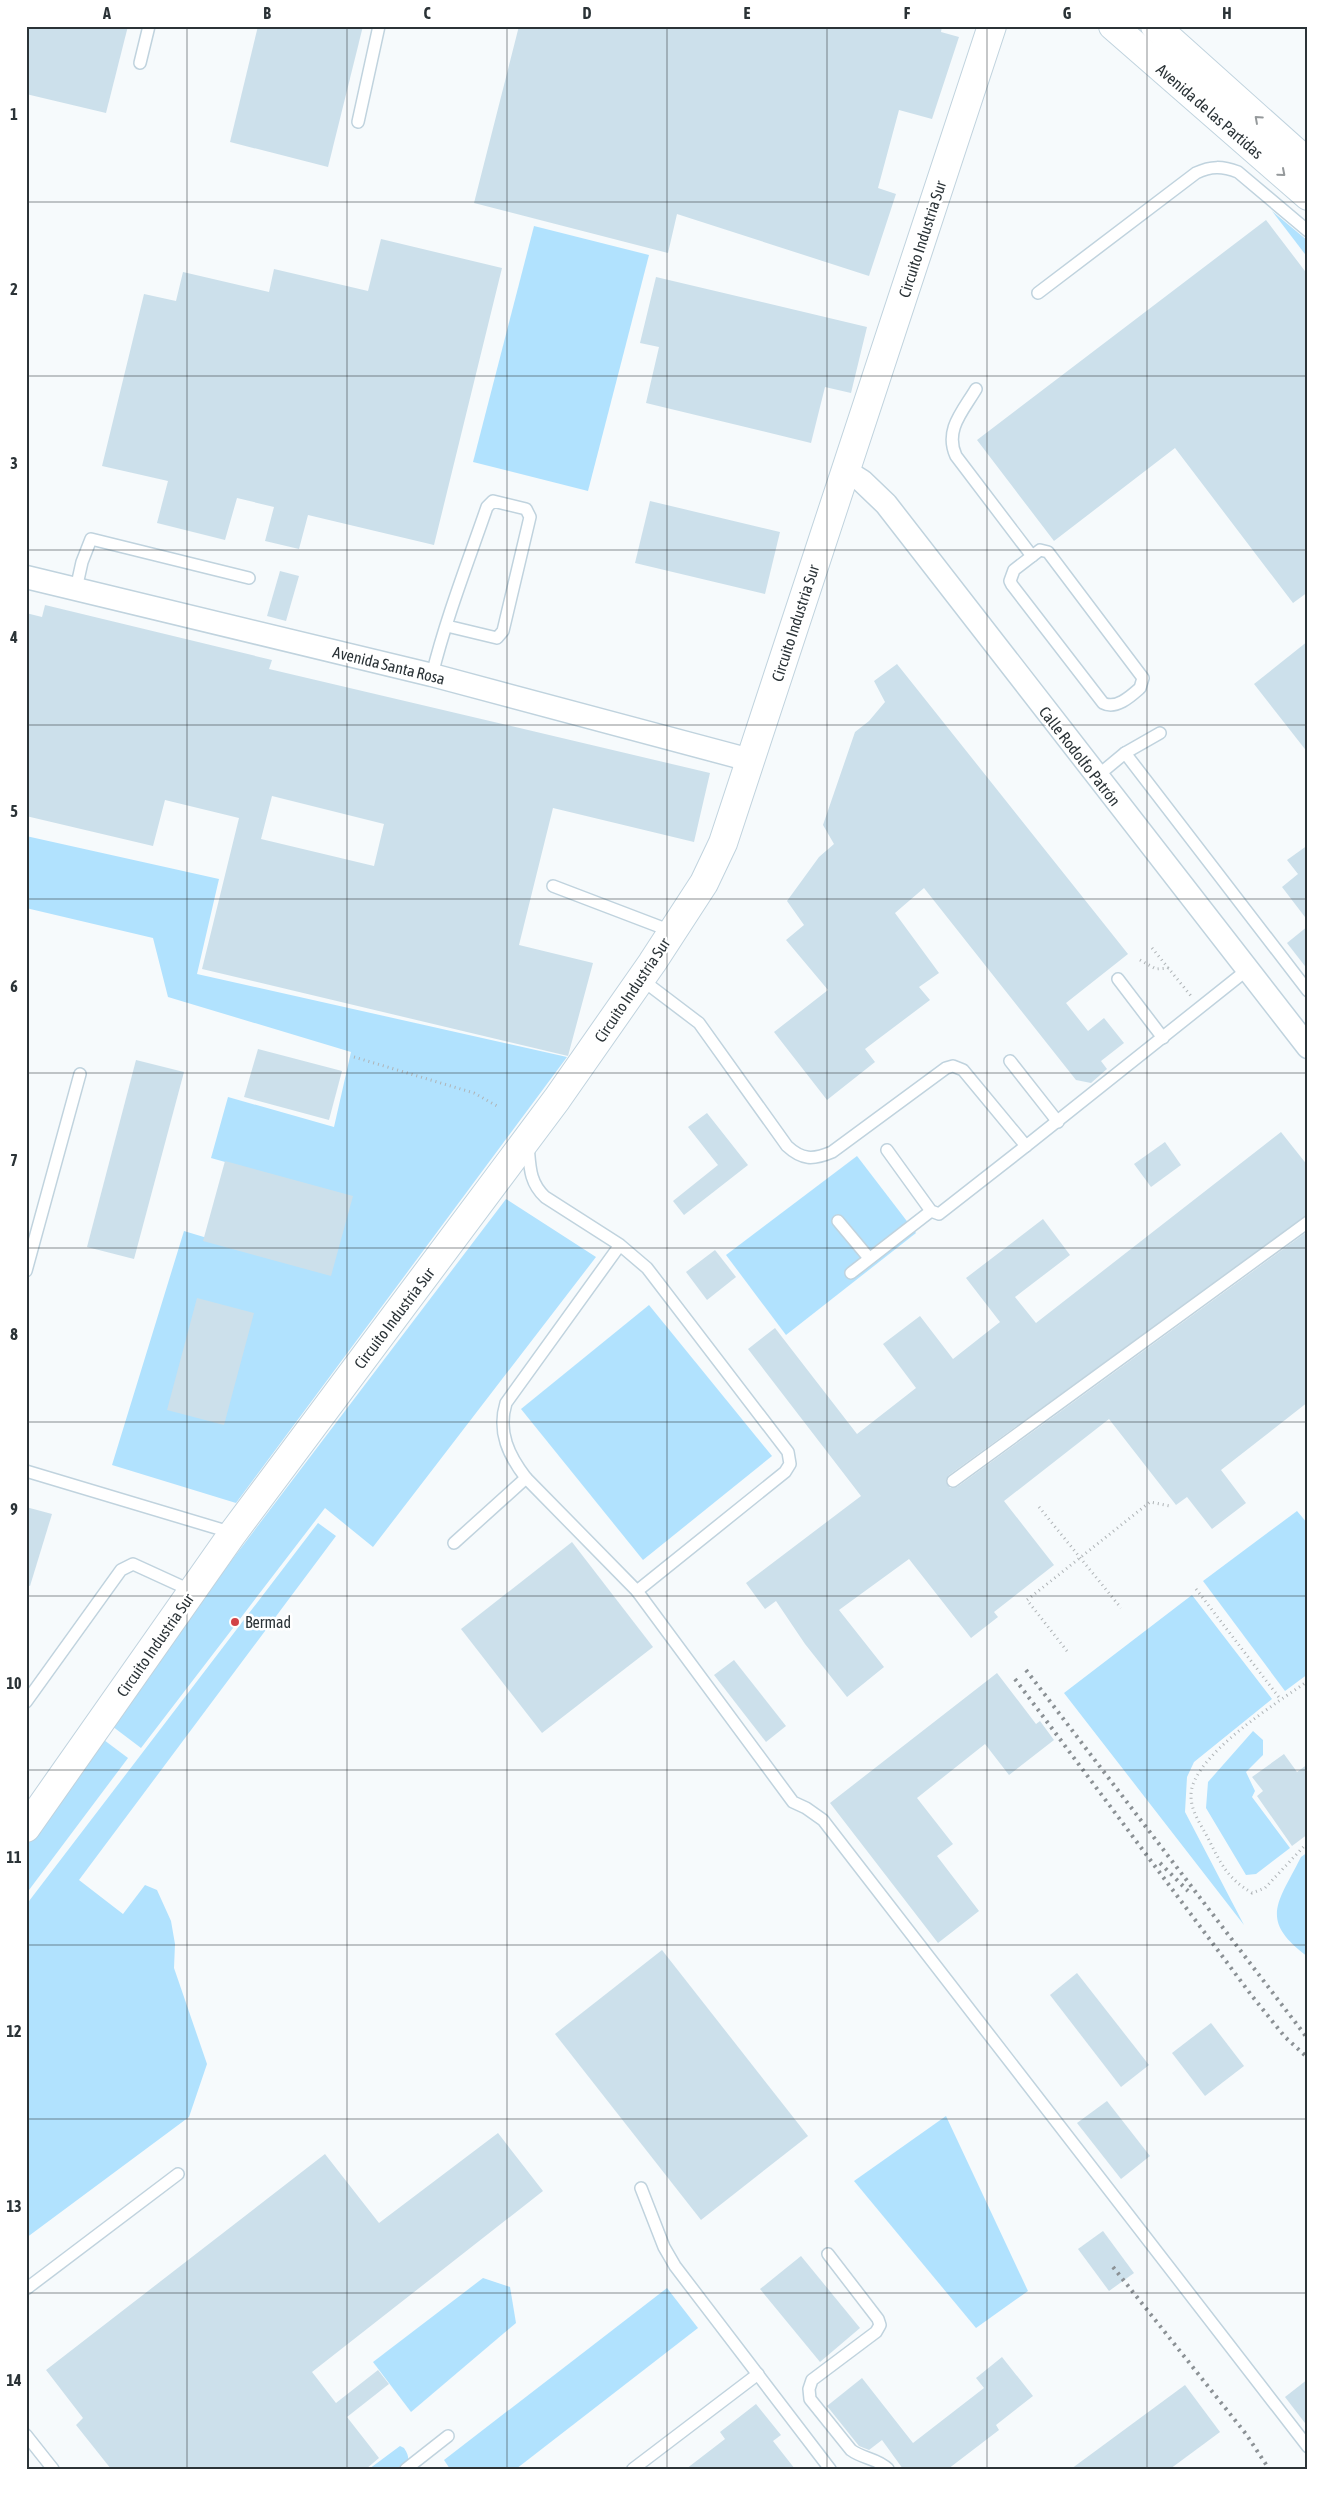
<svg xmlns="http://www.w3.org/2000/svg" width="1334" height="2495" font-family="'Asap Condensed',sans-serif">
<style>
.green{fill:#b1e2fe}
.building{fill:#cce0eb;fill-rule:evenodd}
.lines{fill:none;stroke-linecap:round;stroke-linejoin:round}
.lane-casing{stroke:#c0d3de;stroke-width:14}
.street-casing{stroke:#c0d3de;stroke-width:25}
.secondary-casing{stroke:#c0d3de;stroke-width:30}
.path{stroke:#afb4b7;stroke-width:3;stroke-dasharray:1 4;stroke-linecap:butt}
.lane{stroke:#fff;stroke-width:11}
.street{stroke:#fff;stroke-width:22}
.secondary{stroke:#fff;stroke-width:28}
.rail{stroke:#8b9195;stroke-width:4;stroke-dasharray:2.5 5;stroke-linecap:butt}
.oneway{stroke:#95999b}
.grid{fill:none;stroke:#2b3337;stroke-width:1;stroke-opacity:0.55}
.poi-dot{fill:#d24247;stroke:#fff;stroke-width:2}
.labels{text-anchor:middle;stroke-width:5;stroke-linejoin:round;paint-order:stroke}
.street-label{font-size:16px;fill:#2b3337;stroke:#fff}
.poi-label{font-size:16px;fill:#2b3337;stroke:#fff;text-anchor:start}
.neatline{fill:none;stroke:#2b3337;stroke-width:2}
.grid-label{font-size:16px;text-anchor:middle;font-weight:bold;fill:#2b3337}
</style>
<rect width="100%" height="100%" fill="#f6fafc"/>
<g class="green">
<path d="M1272,211l36,30v17z"/>
<path d="M534,226l115,29 -61,236 -115,-29z"/>
<path d="M26,836l193,43 -22,95 370,83 -331,446 -124,-38 72,-234 143,43 24,-76 -140,-40 17,-61 106,30 17,-75 -183,-55 -15,-59 -127,-30z"/>
<path d="M857,1156l59,77 -130,102 -60,-80z"/>
<path d="M506,1199l90,58 -223,290 -48,-39 -184,240 -33,-25z"/>
<path d="M649,1305l123,151 -129,104 -122,-151z"/>
<path d="M1297,1511l11,13v150l-23,17 -82,-110z"/>
<path d="M318,1523l18,13 -257,344 44,34 22,-29 12,5 14,31 4,23 -1,24 33,96 -18,53 -163,121v-333z"/>
<path d="M1192,1595l80,104 -78,63 -7,15 -2,35 59,113 -180,-232z"/>
<path d="M1253,1731l10,9v15l-17,17 9,19 -3,6 38,51 -34,26 -10,1 -40,-67 2,-26z"/>
<path d="M104,1740l24,18 -102,136v-51z"/>
<path d="M1308,1852v105c-50,-37 -30,-54 -7,-100z"/>
<path d="M946,2116l82,175 -52,37 -122,-147z"/>
<path d="M483,2278l27,9 6,36 -105,89 -38,-50z"/>
<path d="M667,2288l31,40 -182,141h-66l-6,-9z"/>
<path d="M400,2446l4,2c17,24 -23,21 -35,21z"/>
</g>
<g class="building">
<path d="M26,26h102l-22,87 -80,-19z"/>
<path d="M258,26h105l-35,141 -98,-25z"/>
<path d="M519,26h423l-1,6 18,5 -27,82 -33,-9 -21,78 18,6 -27,82 -192,-62 -9,39 -194,-50z"/>
<path d="M1266,220l42,55v317l-15,11 -118,-155 -121,93 -77,-101z"/>
<path d="M381,239l121,29 -68,277 -126,-30 -9,34 -34,-8 9,-34 -37,-9 -12,42 -68,-17 11,-42 -66,-15 42,-172 32,7 7,-29 86,20 5,-23 94,22z"/>
<path d="M656,277l211,50 -16,66 -26,-6 -14,56 -165,-40 13,-56 -19,-4z"/>
<path d="M650,501l130,31 -15,62 -130,-31z"/>
<path d="M280,571l19,5 -13,45 -19,-5z"/>
<path d="M45,605l227,55 -3,9 441,104 -16,69 -141,-34 -34,137 74,18 -25,93 -366,-87 37,-151 -74,-18 -12,46 -127,-30v-203l16,4zM272,796l112,28 -10,42 -113,-27z"/>
<path d="M1308,641v112l-54,-69z"/>
<path d="M897,664l231,290 -62,49 22,28 16,-13 20,25 -23,18 6,8 -16,14 -15,-3 -152,-192 -29,25 44,60 -20,14 11,13 -65,49 10,13 -48,38 -53,-68 54,-42 -42,-50 18,-15 -17,-24 32,-44 15,-13 -11,-19 32,-93 14,-11 16,-19 -11,-21z"/>
<path d="M1308,845v76l-26,-34 16,-13 -11,-14z"/>
<path d="M1308,926v44l-21,-27z"/>
<path d="M258,1049l84,22 -13,49 -85,-23z"/>
<path d="M136,1060l48,12 -50,187 -47,-12z"/>
<path d="M707,1113l41,52 -64,50 -11,-14 45,-36 -30,-38z"/>
<path d="M1281,1132l27,34v49l-359,260 -3,6 4,7 7,-1 351,-256v171l-87,68 25,33 -34,26 -25,-32 -11,8 -67,-86 -105,82 50,64 -60,47 4,5 -27,21 -62,-79 -70,51 45,57 -37,30 -42,-53 -29,-43 -11,8 -19,-26 115,-87 -113,-147 27,-21 82,106 59,-46 -33,-44 37,-28 33,43 47,-37 -34,-44 77,-59 27,36 -55,42 21,26z"/>
<path d="M1165,1142l16,23 -30,22 -17,-23z"/>
<path d="M225,1161l128,35 -22,80 -128,-35z"/>
<path d="M715,1250l21,27 -29,23 -21,-28z"/>
<path d="M197,1298l57,15 -30,112 -57,-15z"/>
<path d="M26,1507l26,7 -22,72 -4,-1z"/>
<path d="M572,1542l81,105 -111,86 -81,-104z"/>
<path d="M734,1660l52,66 -20,16 -52,-67z"/>
<path d="M997,1673l39,51 4,-3 14,19 -45,35 -24,-31 -68,54 36,46 -16,12 42,55 -41,32 -108,-140z"/>
<path d="M1284,1754l13,18 11,-8v70l-16,12 -35,-50 6,-5 -11,-14z"/>
<path d="M662,1950l146,186 -107,84 -146,-186z"/>
<path d="M1077,1973l72,92 -28,22 -71,-92z"/>
<path d="M1211,2023l33,43 -39,30 -33,-43z"/>
<path d="M1107,2101l43,55 -29,23 -44,-56z"/>
<path d="M498,2133l45,58 -231,181 24,31 42,-33 11,14 -42,33 32,41 -13,11h-255l-35,-44 7,-7 -37,-48 279,-216 54,69z"/>
<path d="M1103,2231l31,42 -25,18 -31,-42z"/>
<path d="M801,2256l59,72 -40,34 -60,-73z"/>
<path d="M1002,2357l31,39 -37,29 3,5 -51,39h-45l-21,-29 -13,10 -10,-4 -32,-40 35,-28 51,65 71,-55 -8,-10z"/>
<path d="M1308,2379v48l-23,-30z"/>
<path d="M1185,2385l35,47 -50,37h-99z"/>
<path d="M756,2404l25,31 -8,6 22,28h-109l39,-30 -5,-7z"/>
</g>
<g class="lines">
<defs>
<g id="lane">
<path d="M140,63l9,-37"/>
<path d="M358,122l21,-96"/>
<path d="M1038,293l158,-120c15,-7 26,-7 42,-1l70,59"/>
<path d="M976,389c-13,22 -32,41 -20,67l76,100"/>
<path d="M1040,550l8,2 95,126 -3,10c-9,8 -24,22 -37,15l-91,-118 -2,-4 4,-11z"/>
<path d="M76,589l6,-27 9,-23 158,39"/>
<path d="M432,675c14,-57 36,-113 55,-168l6,-6 33,8 4,8 -27,114 -6,7 -50,-12"/>
<path d="M1125,753l183,238"/>
<path d="M1096,777l29,-24 35,-20"/>
<path d="M553,886l118,45"/>
<path d="M641,979l58,44 88,123c15,14 26,14 45,6l114,-84 7,-2 10,4 63,76 221,-176"/>
<path d="M1118,979l45,59"/>
<path d="M1010,1061l48,61"/>
<path d="M528,1145c2,21 1,37 17,52l75,48 27,23 141,184 2,12 -5,8 -148,119 -111,-113c-17,-22 -29,-46 -20,-75l114,-158"/>
<path d="M887,1150l44,61 8,3 87,-68"/>
<path d="M838,1221l31,37"/>
<path d="M26,1271l54,-197"/>
<path d="M851,1273l80,-62"/>
<path d="M26,1471l207,62"/>
<path d="M953,1481l355,-259"/>
<path d="M454,1543l72,-65"/>
<path d="M637,1591l156,211 13,6 17,12 485,627"/>
<path d="M26,1702l95,-132 12,-6 59,27"/>
<path d="M641,2188l23,59 11,19 155,203"/>
<path d="M828,2254l50,65 2,6 -4,7 -64,48 -3,9 1,10 41,51c12,9 26,8 37,19"/>
<path d="M26,2289l152,-115"/>
<path d="M26,2435l27,34"/>
<path d="M406,2469l42,-33"/>
<path d="M633,2469l125,-95"/>
</g>
<g id="street">
<path d="M846,471l16,10 24,23 422,543"/>
<path d="M26,577l406,98 318,85"/>
</g>
<g id="secondary">
<path d="M1113,26l195,170"/>
<path d="M1155,26l153,137"/>
<path d="M26,1828l207,-295 324,-434 95,-136 52,-80 19,-40 269,-817"/>
</g>
</defs>
<use href="#lane" class="lane-casing"/>
<use href="#street" class="street-casing"/>
<use href="#secondary" class="secondary-casing"/>
<g class="path">
<path d="M1152,948l39,48"/>
<path d="M1140,960l16,9 13,-1"/>
<path d="M354,1057l120,36 23,13"/>
<path d="M1039,1507l82,101"/>
<path d="M1196,1589l85,111"/>
<path d="M1067,1651l-40,-51 123,-98 20,4"/>
<path d="M1308,1681c-30,21 -118,76 -117,115 0,15 10,29 17,42 13,26 19,40 44,55l13,-5 43,-46"/>
</g>
<use href="#lane" class="lane"/>
<use href="#street" class="street"/>
<use href="#secondary" class="secondary"/>
<g class="rail">
<path d="M1026,1670l282,369"/>
<path d="M1015,1679l237,317 33,41 23,21"/>
<path d="M1160,1863l28,28"/>
<path d="M1113,2267l133,167 23,35"/>
</g>
</g>
<defs><path id="oneway-chevron" d="M-2-3.5L2.5 0L-2 3.5" fill="none" stroke-width="1.6" stroke-linecap="round" stroke-linejoin="round" transform="scale(1.25)"/></defs>
<g class="oneway">
<use href="#oneway-chevron" transform="translate(1258 119) rotate(-138)"/>
<use href="#oneway-chevron" transform="translate(1282 173) rotate(41)"/>
</g>
<path class="grid" d="M187,26v2443M347,26v2443M507,26v2443M667,26v2443M827,26v2443M987,26v2443M1147,26v2443M26,202h1282M26,376h1282M26,550h1282M26,725h1282M26,899h1282M26,1073h1282M26,1248h1282M26,1422h1282M26,1596h1282M26,1770h1282M26,1945h1282M26,2119h1282M26,2293h1282"/>
<circle class="poi-dot" cx="235" cy="1622" r="5"/>
<g class="labels">
<g class="street-label">
<text transform="translate(1210 111) rotate(41)" y="6">Avenida de las Partidas</text>
<text transform="translate(922 239) rotate(-72)" y="6">Circuito Industria Sur</text>
<text transform="translate(795 623) rotate(-72)" y="6">Circuito Industria Sur</text>
<text transform="translate(389 665) rotate(14)" y="6">Avenida Santa Rosa</text>
<text transform="translate(1080 756) rotate(52)" y="6">Calle Rodolfo Patrón</text>
<text transform="translate(632 990) rotate(-56)" y="6">Circuito Industria Sur</text>
<text transform="translate(394 1318) rotate(-53)" y="6">Circuito Industria Sur</text>
<text transform="translate(155 1645) rotate(-55)" y="6">Circuito Industria Sur</text>
</g>
<g class="poi-label">
<text x="245" y="1628">Bermad</text>
</g>
</g>
<rect width="1334" height="2495" fill="none" stroke="#ffffff" stroke-width="55"/>
<rect x="28" y="28" width="1278" height="2440" class="neatline"/>
<g class="grid-label">
<text x="107" y="19">A</text>
<text x="267" y="19">B</text>
<text x="427" y="19">C</text>
<text x="587" y="19">D</text>
<text x="747" y="19">E</text>
<text x="907" y="19">F</text>
<text x="1067" y="19">G</text>
<text x="1227" y="19">H</text>
<text x="14" y="120">1</text>
<text x="14" y="295">2</text>
<text x="14" y="469">3</text>
<text x="14" y="643">4</text>
<text x="14" y="817">5</text>
<text x="14" y="992">6</text>
<text x="14" y="1166">7</text>
<text x="14" y="1340">8</text>
<text x="14" y="1515">9</text>
<text x="14" y="1689">10</text>
<text x="14" y="1863">11</text>
<text x="14" y="2037">12</text>
<text x="14" y="2212">13</text>
<text x="14" y="2386">14</text>
</g>
</svg>
